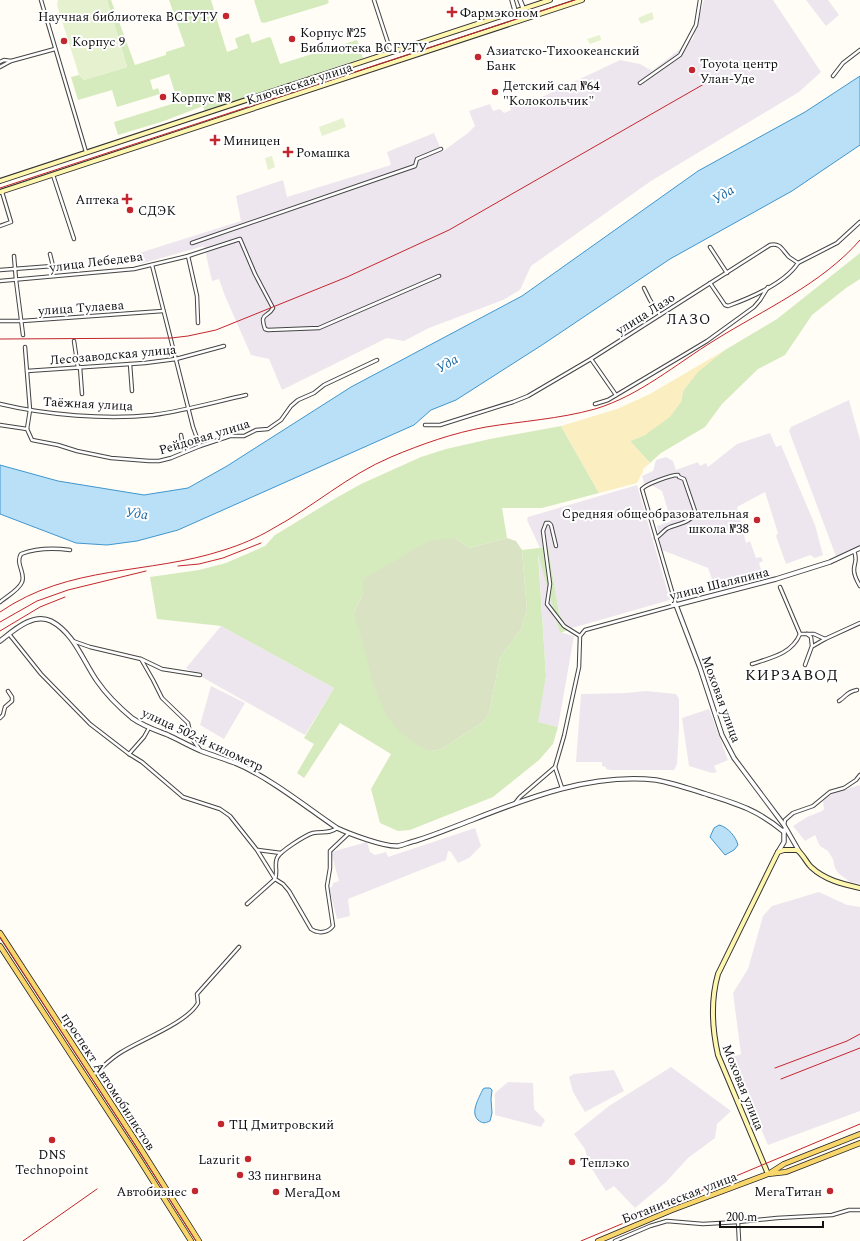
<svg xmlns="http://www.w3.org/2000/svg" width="860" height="1241" font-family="Spectral,serif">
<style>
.industrial{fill:#eee6ef}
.green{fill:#d5ebbd}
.sand{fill:#fbeec1}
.cemetery{fill:#d9e3c4}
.pitch{fill:#e6f2cf}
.water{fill:#b9e0f7;stroke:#3f96cf}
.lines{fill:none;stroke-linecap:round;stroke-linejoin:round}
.minor-casing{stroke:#444;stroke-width:4.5}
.tertiary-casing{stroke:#444;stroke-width:5.5}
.secondary-casing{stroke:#333;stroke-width:6}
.primary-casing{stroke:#222;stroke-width:6}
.minor{stroke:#fff;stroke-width:2.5}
.tertiary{stroke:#fff;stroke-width:3.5}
.secondary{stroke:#fff6b0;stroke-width:4}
.primary{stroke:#f9d66b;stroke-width:4.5}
.tram{stroke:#c4262e;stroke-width:1}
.rail{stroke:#c4262e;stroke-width:1}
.poi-dot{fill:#c4262e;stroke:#fff;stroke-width:1.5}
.labels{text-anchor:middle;stroke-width:4;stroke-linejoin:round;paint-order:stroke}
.poi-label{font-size:13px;fill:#111;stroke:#fff;text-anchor:start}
.street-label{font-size:13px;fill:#111;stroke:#fff}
.water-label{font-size:14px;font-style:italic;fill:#1768a6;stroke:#fff}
.neighbourhood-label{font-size:14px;letter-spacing:1px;fill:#111;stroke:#fff}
.quarter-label{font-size:15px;letter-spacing:1px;fill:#111;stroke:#fff}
</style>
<rect width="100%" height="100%" fill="#fffdf5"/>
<g class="industrial">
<path d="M704,0h69l48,72 -22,20 -148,89 -120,85 -11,24 -17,10 -74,28 -25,13 -17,-3 -105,52 -13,-31 -18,-4 -26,-59 -6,-17 -7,2 -8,-35 -64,18 -4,-10 105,-33 -5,-25 47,-16 4,17 104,-32 -4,-13 47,-19 8,19 26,-19 7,-7 -6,-15 21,-7 3,7 7,-2 4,4 7,-3 -2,-6 15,-6 3,6 93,-44 20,4 12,7 41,-32z"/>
<path d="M806,0h22l11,15 -13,11z"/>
<path d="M849,400l11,40v107l-23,12 -48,-128 2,-4z"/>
<path d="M770,433l6,14 5,-2 34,80 8,30 -8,3 -5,-3 -24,9 -10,-28 2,-3 -13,-41 -28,15 9,36 4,-2 6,17 5,-1 2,4 -4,2 3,10 -47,14 -7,-19 -46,-18 -5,-24 14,-5 -9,-30 -9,-5 -7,2 -4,-12 11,-5 3,-11 10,-3 7,4 3,9 22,-8 2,4 6,-3 2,4 29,-23z"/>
<path d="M637,485l33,115 -98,28 -7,-4 -6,-11 -11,-66 -8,1 -13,-28 1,-3z"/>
<path d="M538,551l22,81 14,4 -16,91 -21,-5 9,-46z"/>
<path d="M221,626l113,62 -29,47 -119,-67z"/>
<path d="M211,686l34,17 -21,36 -24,-14z"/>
<path d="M646,691l30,3 3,5v30l-2,35 -3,6h-63l-5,-1v-2l-4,-1v-4h-26l5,-68 45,-1z"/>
<path d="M709,709l19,51 -14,6 3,6 -5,1 -23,-7 -7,-48z"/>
<path d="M859,785l1,1v98l-10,-2 -12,-9 -3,-5 -2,-9 -5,-8 -8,-5 -5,-11 -10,6 -12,-15 14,-9 15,-6 2,-2 -1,-8 9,-7z"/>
<path d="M475,828l6,18 -12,12 -11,5 -7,-11 -3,-1 -2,9 -98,39 2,17 -13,3 -8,-31 3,-1 1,-4 6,-2 -8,-29 36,-10 3,10 5,3 11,-3 2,5z"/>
<path d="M819,892l28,13 13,2v204l-92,34 -38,-87 11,-4 -8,-61 15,-24 15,-53 9,-10z"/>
<path d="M671,1067l60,44 -14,13 -2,14 -27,20 -22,24 -31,26 -21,-22 -8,5 -16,-25 -5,-17 -11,-15 35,-28z"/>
<path d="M614,1070l10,21 -39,21 -12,-20 -4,-15 5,-3z"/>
<path d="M508,1082l25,1 1,26 11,11 -4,7 -46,-12v-22z"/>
</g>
<g class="green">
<path d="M107,0h4l24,65 31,-10v-3l19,-6 -16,-46h42l16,52 11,-4 -3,-9 1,-1 11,-4h2l3,9 17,-6 2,1 9,26 77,-24 6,18 -158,53 -2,-5 -39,15 -46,14 -4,-13 64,-20 -9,-28 -19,6 3,10 5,-2 2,6 -43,13 -5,-17 -34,10 -7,-23 8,-2 5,5 43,-13z"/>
<path d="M254,0h74l1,2 -2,2 -63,19 -3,-1z"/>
<path d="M860,253v26l-14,9 -34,27 -27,40 -27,14 -36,35 -17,23 -44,26 -11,10 -20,-22 15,-6 36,-33 2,-11 15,-20 27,-21 52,-31z"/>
<path d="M561,426l38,67 -57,15h-40l5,30 -38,10 -14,-10 -92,41v15l-9,18 78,139 10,-2 41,-27 6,-8 11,-56 21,-29 6,-19 -5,-60 26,-3 11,66 9,17 -8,3 -22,-79 8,122 -8,46 20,5 -5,17 -14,16 -46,37 -83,33 -12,1 -18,-8 -9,-34 20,-35 -51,-31 -36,55 -7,-5 17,-29 -10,-6 30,-50 -113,-62 -64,-7 -7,-42 49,-7 27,-7 39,-17 10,-11 61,-37 25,-14 60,-27 25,-8 44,-10z"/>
</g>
<path class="sand" d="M725,350l-27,22 -15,19 -2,11 -11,15 -25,18 -15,6 20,22 -7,6v2l-6,12 -38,10 -38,-67 56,-17 33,-15z"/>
<path class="cemetery" d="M455,538l14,10 38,-10 9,3 6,9 5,60 -6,19 -21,29 -11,56 -6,8 -41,27 -10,2 -15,-6 -17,-13 -14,-17 -11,-26 -21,-77 9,-18v-15l66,-38z"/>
<g class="pitch">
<path d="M58,0h49l20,67 -43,13 -5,-5 -22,-70z"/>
<path d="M652,12l2,7 -13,5 -3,-6z"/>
<path d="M600,35l1,5 -11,4 -3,-5z"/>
<path d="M343,118l3,9 -24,9 -3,-9z"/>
<path d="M272,156l3,11 -7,3 -3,-12z"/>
</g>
<g class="water">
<path d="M860,76v69l-68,46 -122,68 -128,86 -86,55 -25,10 -17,15 -236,105 -41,11 -30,4 -31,-2 -76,-29v-49l58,16 86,14 44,-7 39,-22 124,-79 171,-91 176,-125 107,-59z"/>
<path d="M719,825c9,2 17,12 19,20l-4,5 -9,5 -15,-18 4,-9z"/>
<path d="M485,1088h5l2,2 -1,9 1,14 -2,8c-5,2 -7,3 -12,-1 -8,-8 1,-22 5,-31z"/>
</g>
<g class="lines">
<defs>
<g id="minor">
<path d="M41,0l45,152"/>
<path d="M374,0l17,52"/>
<path d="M0,62l4,-2 7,1"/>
<path d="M0,67l11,-6 44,-12"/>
<path d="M833,76l10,-13 17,-13"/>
<path d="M640,83l40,-28 16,-30 4,-25"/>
<path d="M53,175l21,64"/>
<path d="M0,226l11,-4 -9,-30"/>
<path d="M192,243l223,-77 2,-7 24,-10"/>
<path d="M710,247l17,26"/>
<path d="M14,256l2,24 7,55"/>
<path d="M188,256l9,40 1,27"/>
<path d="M798,263l39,-20 23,-21"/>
<path d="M152,265l41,162 7,19"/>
<path d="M0,270l53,-4 -3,-12"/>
<path d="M0,281l134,-12 54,-13 52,-17 15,35 18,34c-5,10 -14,4 -8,21l3,1 51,-2 120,-52"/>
<path d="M710,283l15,22 3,1c22,-8 57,-23 70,-43"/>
<path d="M644,288l6,12 10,15"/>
<path d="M0,321h22l141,-10"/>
<path d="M74,341l4,27"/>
<path d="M25,347l5,63 -3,19"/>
<path d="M591,359l25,36"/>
<path d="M130,364l2,27"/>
<path d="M80,367l2,27"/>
<path d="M27,371l118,-8 31,-4 48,-13"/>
<path d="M0,404c46,11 106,16 153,11 31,-4 62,-13 93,-20"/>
<path d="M595,404l13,-4 74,-44 25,-15 47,-34 6,-7 8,-13"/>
<path d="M0,425l27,4"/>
<path d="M425,425h15l73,-23 15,-6 63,-37 179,-114c10,-3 13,6 19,12 3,2 6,4 9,6"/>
<path d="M27,429l5,11 26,5 19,6 34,7 38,3h10l12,-3 29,-12 30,-10h14l12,-6 12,-1 13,-9 10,-14 7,-6 16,-7 10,-8 53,-25"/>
<path d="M181,435l3,17"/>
<path d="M556,546l-5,-21 -2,-2h-3l-3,8 7,53 -3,20 17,22 16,10"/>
<path d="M854,551c4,10 0,11 0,19 0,6 3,11 6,16"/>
<path d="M780,587l20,47"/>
<path d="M0,602c6,-5 19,-12 22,-20 4,-9 -7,-18 -1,-28 16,-6 33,-6 49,-4"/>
<path d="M9,634l32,40 49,50 39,30 13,8 41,35 37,12 10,7 27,34 18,29 8,5 6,7 22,38c7,5 17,4 22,-3l-6,-40 3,-18v-17l18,-17"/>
<path d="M73,641l17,6 51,12 12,21 9,18 26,25 3,14 9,13"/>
<path d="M813,646l12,-7"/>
<path d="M141,659l21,10 38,6"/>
<path d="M752,664c18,-6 40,-10 48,-30h14l11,5 35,-16"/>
<path d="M805,665l7,-19 -1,-9 -4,-3"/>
<path d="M839,701c8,-5 7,-9 18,-11"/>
<path d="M0,718l3,-3 2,-8 7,-6v-4l-4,-6"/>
<path d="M129,754l15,-17 5,-9"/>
<path d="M555,767l7,21"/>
<path d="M516,802l4,-5 35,-30 9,-31 15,-69 1,-31 5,-6 91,-25 -34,-116c4,-5 29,-14 36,-14l1,2 5,2 11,32c-1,11 -18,13 -27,17 -4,2 -7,7 -12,10"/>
<path d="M784,825l1,-5 8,-7 20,-7 17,-14 14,-4 12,-8 4,-5"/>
<path d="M258,850l23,3"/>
<path d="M247,904l28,-25c3,-7 -1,-14 2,-21 3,-7 29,-23 36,-25 9,-2 17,1 24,-5"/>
<path d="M93,1075c9,-7 17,-16 27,-22 20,-13 67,-30 78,-50l-1,-9 42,-47"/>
<path d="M738,1222l1,19"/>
<path d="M615,1241l35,-15 17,-5 36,3 35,-2 39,-4 55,-3 17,-5h11"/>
</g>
<g id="tertiary">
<path d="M512,0l6,21"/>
<path d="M520,0l7,18"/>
<path d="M0,641c13,-10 33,-29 51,-20 23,12 32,40 46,60 9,13 23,27 35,37 11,8 23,12 36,17 11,5 21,11 33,16 11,4 23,8 34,12 34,14 71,44 102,65 13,6 47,19 61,18 5,-1 12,-4 17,-5 20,-6 38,-14 57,-21 58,-23 120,-47 184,-40 17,3 34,9 50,14 32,10 52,16 78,38"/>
<path d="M799,851l-15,-26 -50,-67 -12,-23 -22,-67 -24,-63 100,-26 54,-17 30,-14"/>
<path d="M778,852l6,-10v-12"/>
</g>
<g id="secondary">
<path d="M0,181l550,-181"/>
<path d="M0,192l582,-192"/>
<path d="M768,1174l-50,-119c-6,-27 -8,-53 0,-81l60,-122 6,-2h13c6,4 9,12 14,17 14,13 31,17 49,21"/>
</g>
<g id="primary">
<path d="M0,933l139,213 60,95"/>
<path d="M0,946l134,205 57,90"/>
<path d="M770,1173l14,-9 76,-30"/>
<path d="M598,1241l74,-31 96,-36 18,-2 74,-29"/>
</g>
</defs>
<use href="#minor" class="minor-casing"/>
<use href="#tertiary" class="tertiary-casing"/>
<use href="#secondary" class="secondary-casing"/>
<use href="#primary" class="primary-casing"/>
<use href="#minor" class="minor"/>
<use href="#tertiary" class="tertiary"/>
<use href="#secondary" class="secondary"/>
<use href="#primary" class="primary"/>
<g class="tram">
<path d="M0,188l575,-188"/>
<path d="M0,937l137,211 59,93"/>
<path d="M581,1241l279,-117"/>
</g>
<g class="rail">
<path d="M0,339l171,-1 17,-2 28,-6 131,-53 102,-47 262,-150"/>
<path d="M178,566l21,-2 24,-6 38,-15"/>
<path d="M0,612c70,-48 148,-37 224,-62 16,-5 33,-12 48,-21 41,-22 76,-54 119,-72 31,-13 62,-24 95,-30 37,-6 73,-8 109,-18 44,-13 81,-45 120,-69 48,-30 107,-56 145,-100"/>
<path d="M0,622l37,-21 31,-11 78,-19"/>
<path d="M0,631l40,-24 25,-10"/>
<path d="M775,1068l72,-27 13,-7"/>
<path d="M781,1079l79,-31"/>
<path d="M23,1241l74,-52"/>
</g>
</g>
<g class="poi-dot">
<path d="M450 6h4v4h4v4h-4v4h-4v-4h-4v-4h4z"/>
<circle cx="226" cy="16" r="4"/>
<circle cx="292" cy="39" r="4"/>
<circle cx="64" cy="41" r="4"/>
<circle cx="478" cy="57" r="4"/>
<circle cx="692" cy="70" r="4"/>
<circle cx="495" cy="92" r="4"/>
<circle cx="163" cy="97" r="4"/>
<path d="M213 134h4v4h4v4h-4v4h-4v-4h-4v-4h4z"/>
<path d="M286 146h4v4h4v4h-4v4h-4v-4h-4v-4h4z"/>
<path d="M125 193h4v4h4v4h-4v4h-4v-4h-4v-4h4z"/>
<circle cx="130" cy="210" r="4"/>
<circle cx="757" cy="520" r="4"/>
<circle cx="221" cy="1124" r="4"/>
<circle cx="52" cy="1140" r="4"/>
<circle cx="248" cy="1159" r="4"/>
<circle cx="572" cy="1162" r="4"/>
<circle cx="240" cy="1175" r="4"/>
<circle cx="195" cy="1191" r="4"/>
<circle cx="830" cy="1191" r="4"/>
<circle cx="276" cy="1192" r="4"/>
</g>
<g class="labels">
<g class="poi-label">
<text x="460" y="17">Фармэконом</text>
<text x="218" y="21" text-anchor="end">Научная библиотека ВСГУТУ</text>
<text x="300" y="37">Корпус №25<tspan x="300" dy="15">Библиотека ВСГУТУ</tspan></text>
<text x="72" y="46">Корпус 9</text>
<text x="486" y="55">Азиатско-Тихоокеанский<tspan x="486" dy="15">Банк</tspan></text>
<text x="700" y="68">Toyota центр<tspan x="700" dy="15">Улан-Уде</tspan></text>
<text x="503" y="90">Детский сад №64<tspan x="503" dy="15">"Колокольчик"</tspan></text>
<text x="171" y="102">Корпус №8</text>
<text x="223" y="145">Миницен</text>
<text x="296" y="157">Ромашка</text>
<text x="119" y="204" text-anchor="end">Аптека</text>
<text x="138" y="215">СДЭК</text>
<text x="749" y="518" text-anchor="end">Средняя общеобразовательная<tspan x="749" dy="15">школа №38</tspan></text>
<text x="229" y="1129">ТЦ Дмитровский</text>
<text x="52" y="1159" text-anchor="middle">DNS<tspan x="52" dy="15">Technopoint</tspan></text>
<text x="240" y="1164" text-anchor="end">Lazurit</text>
<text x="580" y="1167">Теплэко</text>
<text x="248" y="1180">33 пингвина</text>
<text x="187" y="1196" text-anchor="end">Автобизнес</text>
<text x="822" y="1196" text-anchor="end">МегаТитан</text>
<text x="284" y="1197">МегаДом</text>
</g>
<g class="street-label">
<text transform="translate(299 83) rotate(-18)" y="5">Ключевская улица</text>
<text transform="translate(96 261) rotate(-7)" y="5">улица Лебедева</text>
<text transform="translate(81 307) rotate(-4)" y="5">улица Тулаева</text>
<text transform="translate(645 313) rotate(-32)" y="5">улица Лазо</text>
<text transform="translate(113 354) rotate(-5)" y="5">Лесозаводская улица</text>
<text transform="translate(88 403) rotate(3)" y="5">Таёжная улица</text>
<text transform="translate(204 436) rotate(-17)" y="5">Рейдовая улица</text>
<text transform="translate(719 583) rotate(-14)" y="5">улица Шаляпина</text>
<text transform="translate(722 699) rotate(70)" y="5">Моховая улица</text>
<text transform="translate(203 739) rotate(25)" y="5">улица 502-й километр</text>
<text transform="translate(109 1081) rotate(57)" y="5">проспект Автомобилистов</text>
<text transform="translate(744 1087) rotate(68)" y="5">Моховая улица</text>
<text transform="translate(679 1197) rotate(-21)" y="5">Ботаническая улица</text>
</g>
<g class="water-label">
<text transform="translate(723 194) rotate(-33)" y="5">Уда</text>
<text transform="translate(447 363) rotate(-30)" y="5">Уда</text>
<text transform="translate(137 513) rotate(7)" y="5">Уда</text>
</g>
<g class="neighbourhood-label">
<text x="689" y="324">ЛАЗО</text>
</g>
<g class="quarter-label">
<text x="792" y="680">КИРЗАВОД</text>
</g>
</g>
<path d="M720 1221v6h103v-6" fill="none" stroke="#111111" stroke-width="2"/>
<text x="726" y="1221" font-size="12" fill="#111111" stroke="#ffffff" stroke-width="3" paint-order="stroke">200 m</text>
</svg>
